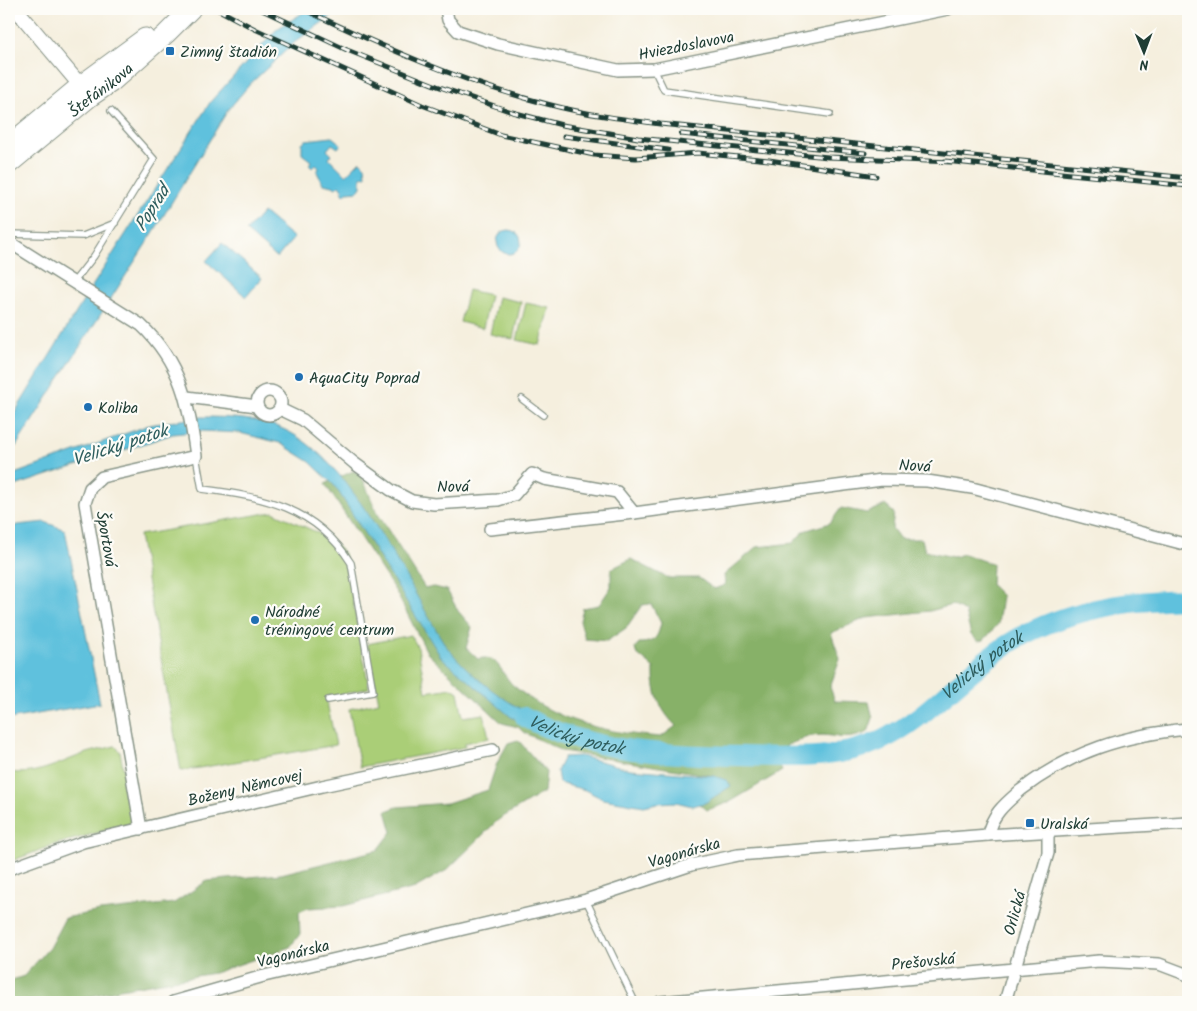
<svg xmlns="http://www.w3.org/2000/svg" width="1197" height="1011" font-family="Kalam,sans-serif">
<style>
.green{fill:#aace77;stroke:#648656}
.forest{fill:#87b168;stroke:#53774e}
.water{fill:#5ec1dd;stroke:#3e7f88}
.lines{fill:none;stroke-linecap:round;stroke-linejoin:round}
.river{stroke:#5ec1dd;stroke-width:20}
.service-casing{stroke:#8a9689;stroke-width:8}
.minor-casing{stroke:#8a9689;stroke-width:14}
.tertiary-casing{stroke:#8a9689;stroke-width:16}
.primary-casing{stroke:#8a9689;stroke-width:21}
.service{stroke:#fff;stroke-width:5.5}
.minor{stroke:#fff;stroke-width:11}
.tertiary{stroke:#fff;stroke-width:14}
.primary{stroke:#fff;stroke-width:19}
.rail-casing{stroke:#1f3d34;stroke-width:5}
.rail{stroke:#fdfcf7;stroke-width:3;stroke-dasharray:9;stroke-linecap:butt}
.poi-dot{fill:#1f6fb2;stroke:#fdfcf7;stroke-width:2}
.labels{text-anchor:middle;stroke-width:4.5;stroke-linejoin:round;paint-order:stroke}
.street-label{font-size:16px;fill:#1f3d34;stroke:#fdfcf7}
.poi-label{font-size:16px;fill:#1f3d34;stroke:#fdfcf7;text-anchor:start}
.water-label{font-size:18px;font-style:italic;fill:#2f5e5e;stroke:#fdfcf7}
</style>
<rect width="100%" height="100%" fill="#fdfcf7"/>
<filter id="ink" filterUnits="userSpaceOnUse"><feTurbulence type="fractalNoise" baseFrequency=".02" numOctaves="2"/><feDisplacementMap in="SourceGraphic" scale="10" xChannelSelector="R" yChannelSelector="G"/><feConvolveMatrix kernelMatrix="1 2 1 2 8 2 1 2 1" color-interpolation-filters="sRGB"/></filter>
<filter id="wash" filterUnits="userSpaceOnUse"><feTurbulence type="fractalNoise" baseFrequency=".0096" numOctaves="4" result="noise"/><feDisplacementMap in="SourceGraphic" scale="20" xChannelSelector="R" yChannelSelector="G"/><feGaussianBlur stdDeviation="1.12" result="paint"/><feColorMatrix in="noise" values="0 0 0 0 0 0 0 0 0 0 0 0 0 0 0 0 0 1.4 0 .05"/><feComposite in="paint" operator="in"/></filter>
<g filter="url(#wash)">
<rect width="100%" height="100%" fill="#f5efde"/>
<g class="green">
<path d="M468,290l22,5 -7,33 -23,-6z"/>
<path d="M498,297l23,5 -8,37 -23,-5z"/>
<path d="M526,303l24,5 -10,37 -23,-5z"/>
<path d="M273,512l56,26 15,15 25,135 -43,10 10,47 -155,26 -42,-236z"/>
<path d="M411,635l7,13 8,44 26,-4 6,4 5,25 21,-3 5,24 -24,5v4l-105,20 -11,-58 30,-7 -12,-58z"/>
<path d="M115,746l5,5 12,68 -2,5 -77,21 -44,17v-90c26,4 48,-8 72,-17 11,-4 23,-6 34,-9z"/>
</g>
<g class="forest">
<path d="M353,471l8,3 15,37 49,77 9,-1 13,3 11,21 14,16 -6,21 12,11c21,-6 23,16 36,27 42,36 93,47 147,51l15,-11c-17,-17 -23,-34 -22,-58l-18,-15 -1,-5 4,-5c16,0 19,-6 22,-20l-10,-19 -9,1 -16,23 -19,13 -22,-2 -5,-18 3,-13 16,-3 12,-18v-18l20,-10 37,19h31l15,11 11,-4 -1,-10 33,-28 36,-4 11,-12 26,-8 11,-15 26,5 18,-8 9,8 -2,15 8,11h22l3,12 28,6 11,-3 28,10 -1,21 11,11 -4,28 -14,16 -6,1 -7,-6 -6,-23 -13,-7 -22,6 -64,7 -35,15 9,26 -10,28 5,14 34,1 4,16 -5,14c-26,12 -35,0 -55,4 -8,1 -17,6 -26,9l-9,16 4,10 -52,31 -23,8 -7,-6 5,-1 9,-27 -152,-25 -39,-19 -5,-5 -16,-4 -74,-69 -32,-62 -71,-108z"/>
<path d="M518,740l28,32 -2,20 -46,28 -51,50 -32,18 -72,18 -35,2 -9,4 1,22 -10,13 -76,26 -94,16 -51,13h-60v-21l15,-5 25,-28 16,-30 35,-7 74,-8 33,-22 74,-7 97,-24 14,-18 -6,-21 11,-4 50,-4 41,-13 9,-27 11,-20z"/>
</g>
<g class="water">
<path d="M309,9h32l-46,33 -45,42 -22,26 -75,123 -144,224v-35l84,-137 118,-184 66,-72z"/>
<path d="M332,137l9,7 -3,4 -6,-4 -5,6 5,5 -3,3 17,17 14,-14 5,5 1,10 -5,1v10l-3,4 -11,1 -3,3 -3,-3 2,-3 -4,-4 -3,3 -3,-2 -10,-2 -6,-12 2,-4 -4,-4 -3,4 -3,-3 2,-4 -9,-7v-11l4,-3z"/>
<path d="M263,212l31,26 -17,20 -31,-27z"/>
<circle cx="509" cy="242" r="12"/>
<path d="M222,243l40,35 -16,19 -40,-36z"/>
<path d="M201,417c26,0 57,1 82,12 69,30 123,154 163,217 27,33 64,61 104,77l-4,9 -35,-15 -70,-60 -101,-163 -7,-10 -23,-22 -30,-19 -40,-10 -39,-2 -28,3 -164,54v-12l140,-51z"/>
<path d="M45,522l20,8 35,173 -91,16v-190l8,-4z"/>
<path d="M580,756l50,13 84,7 12,4 5,6 -26,17 -13,3 -16,-4 -19,1 -13,3 -41,-7 -18,-9 -26,-7 -2,-12 7,-14z"/>
</g>
<g class="lines">
<path class="river" id="s1" d="M525,717c64,36 144,38 216,39 48,1 96,5 141,-16 45,-22 76,-61 116,-89 54,-39 126,-51 190,-52"/>
</g>
</g>
<g filter="url(#ink)">
<g class="lines">
<defs>
<g id="service">
<path d="M654,69l10,21 166,24"/>
<path d="M9,234l74,2 32,-13"/>
<path d="M73,283l21,-27 60,-97 -43,-48"/>
<path d="M522,399l21,16"/>
<path d="M196,456l6,33c62,8 114,18 149,74l22,129 -45,8"/>
<path d="M586,900l49,102"/>
</g>
<g id="minor">
<path d="M446,9l2,11 10,11 40,13 120,26 36,-1 294,-60"/>
<path d="M9,242l132,83c40,38 48,79 55,131l-94,21 -12,11 -5,15 56,326"/>
<circle cx="269" cy="403" r="12"/>
<path d="M187,397l70,9"/>
<path d="M280,409l23,11 51,43 37,27 21,11 22,3 64,-4 16,-5 18,-21 12,5 73,13 17,21"/>
<path d="M490,529l144,-16 248,-33 45,1 45,7 216,57"/>
<path d="M988,835c3,-20 18,-32 33,-45 51,-39 103,-55 167,-61"/>
<path d="M9,869l74,-27 239,-56 171,-36"/>
<path d="M173,1002l91,-26 322,-76 105,-35 47,-10 250,-20 200,-12"/>
<path d="M660,1002l439,-41 60,3 29,11"/>
<path d="M1005,1002l43,-149v-21"/>
</g>
<path id="tertiary" d="M16,9l70,83"/>
<g id="primary">
<path d="M9,145l72,-60 64,-47"/>
<path id="s2" d="M9,164l81,-67 22,-15 54,-48 25,-25"/>
</g>
</defs>
<use href="#service" class="service-casing"/>
<use href="#minor" class="minor-casing"/>
<use href="#tertiary" class="tertiary-casing"/>
<use href="#primary" class="primary-casing"/>
<use href="#service" class="service"/>
<use href="#minor" class="minor"/>
<use href="#tertiary" class="tertiary"/>
<use href="#primary" class="primary"/>
<defs>
<g id="rail">
<path d="M217,9l38,20 167,76 79,30 93,20 42,3 62,-5 71,7 107,16"/>
<path d="M260,9l87,41 90,36 75,26 50,13 76,13 190,19 124,5"/>
<path d="M303,9c78,37 160,74 244,95 37,10 75,15 113,20l528,54"/>
<path d="M681,134l184,19"/>
<path d="M564,136l104,14"/>
<path d="M945,161l243,25"/>
</g>
</defs>
<use href="#rail" class="rail-casing"/>
<use href="#rail" class="rail"/>
</g>
</g>
<g class="poi-dot">
<rect x="165" y="46" width="10" height="10" rx="2.5"/>
<circle cx="299" cy="377" r="5"/>
<circle cx="88" cy="407" r="5"/>
<circle cx="255" cy="620" r="5"/>
<rect x="1025" y="818" width="10" height="10" rx="2.5"/>
</g>
<g class="labels">
<g class="street-label">
<text transform="translate(686 45) rotate(-11)" y="6">Hviezdoslavova</text>
<text dy="6" stroke="none"><textPath href="#s2" startOffset="118">Štefánikova</textPath></text>
<text transform="translate(915 465) rotate(3)" y="6">Nová</text>
<text transform="translate(453 486) rotate(-1)" y="6">Nová</text>
<text transform="translate(107 539) rotate(80)" y="6">Športová</text>
<text transform="translate(245 787) rotate(-13)" y="6">Boženy Němcovej</text>
<text transform="translate(684 852) rotate(-16)" y="6">Vagonárska</text>
<text transform="translate(1014 913) rotate(-75)" y="6">Orlická</text>
<text transform="translate(293 953) rotate(-14)" y="6">Vagonárska</text>
<text transform="translate(923 961) rotate(-6)" y="6">Prešovská</text>
</g>
<g class="poi-label">
<text x="180" y="57">Zimný štadión</text>
<text x="309" y="383">AquaCity Poprad</text>
<text x="98" y="413">Koliba</text>
<text x="265" y="617">Národné<tspan x="265" dy="18">tréningové centrum</tspan></text>
<text x="1040" y="829">Uralská</text>
</g>
<g class="water-label">
<text transform="translate(152 208) rotate(-58)" y="6">Poprad</text>
<text transform="translate(120 445) rotate(-18)" y="6">Velický potok</text>
<text dy="6" stroke="none"><textPath href="#s1" startOffset="490">Velický potok</textPath></text>
<text dy="6" stroke="none"><textPath href="#s1" startOffset="55">Velický potok</textPath></text>
</g>
</g>
<rect width="1197" height="1011" fill="none" stroke="#fdfcf7" stroke-width="30"/>
<g transform="translate(1144 52) rotate(179)" stroke="#fdfcf7" stroke-width="4" paint-order="stroke">
<path d="M0-4L9 19L0 12L-9 19Z" fill="#1f3d34"/>
<text y="-8" font-size="14" font-weight="bold" text-anchor="middle" fill="#1f3d34">N</text>
</g>
</svg>
